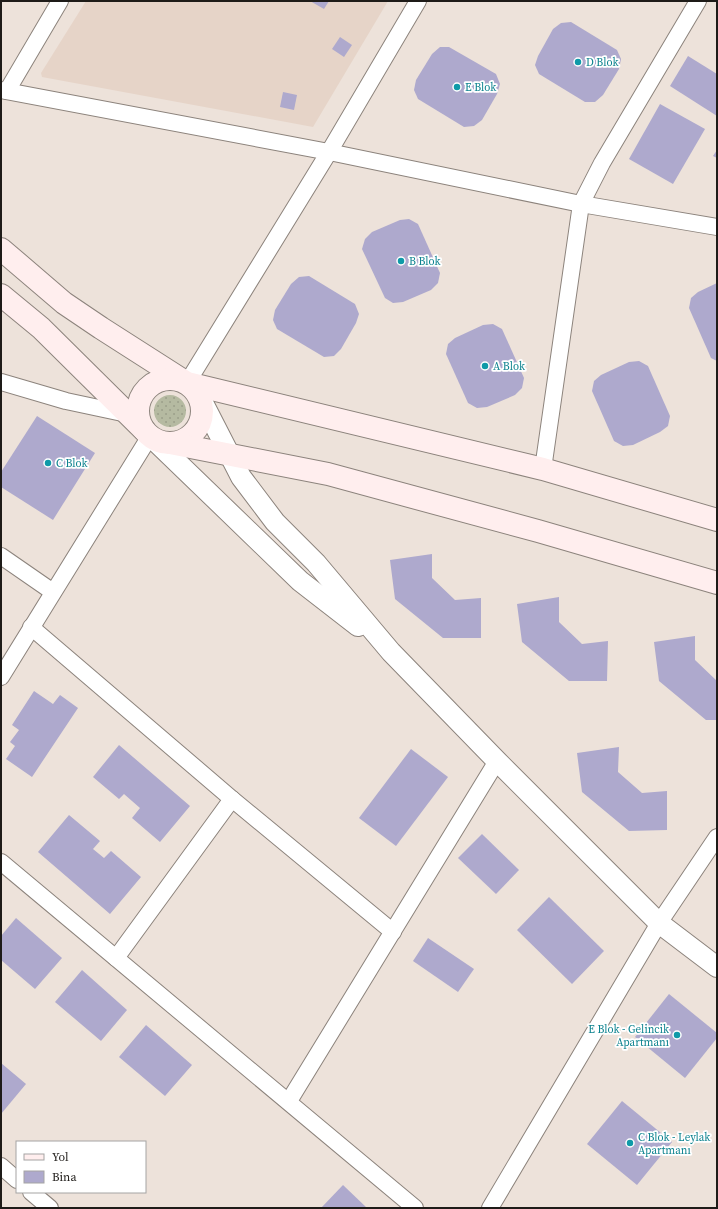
<svg xmlns="http://www.w3.org/2000/svg" width="718" height="1209" font-family="'Source Serif 4',serif">
<style>
.built{fill:#e6d4c8}
.green{fill:url(#green-dots)}
.building{fill:#aea9cd}
.lines{fill:none;stroke-linecap:round;stroke-linejoin:round}
.minor-casing{stroke:#8c837c;stroke-width:18}
.tertiary-casing{stroke:#8c837c;stroke-width:22}
.secondary-casing{stroke:#8c837c;stroke-width:24}
.minor{stroke:#fff;stroke-width:16}
.tertiary{stroke:#fff;stroke-width:20}
.secondary{stroke:#fee;stroke-width:22}
.culture-dot{fill:#0f9aa8;stroke:#fff;stroke-width:1.5}
.labels{text-anchor:middle;stroke-width:3.5;stroke-linejoin:round;paint-order:stroke}
.culture-label{font-size:11px;fill:#0d838f;stroke:#fff;text-anchor:start}
</style>
<defs>
<pattern id="green-dots" width="8" height="8" patternUnits="userSpaceOnUse"><rect width="8" height="8" fill="#b5baa1"/><path d="M2 2h.1M6 6h.1" fill="none" stroke="#9b9f8a" stroke-width="1.8" stroke-linecap="round"/></pattern>
</defs>
<rect width="100%" height="100%" fill="#ede2da"/>
<path class="built" d="M86,1h302l-75,126 -271,-50 -1,-4z"/>
<circle class="green" cx="170" cy="411" r="16"/>
<g class="building">
<path d="M310,1h19l-5,8z"/>
<path d="M571,22l46,28 4,9 -2,10 -16,26 -8,7h-10l-46,-28 -4,-9 3,-9 15,-27 8,-6z"/>
<path d="M340,37l12,8 -8,12 -12,-8z"/>
<path d="M440,47h9l47,27 4,10 -3,10 -15,26 -8,6 -10,1 -46,-28 -4,-9 2,-10 16,-26z"/>
<path d="M688,56l29,18v42l-47,-30z"/>
<path d="M283,92l14,3 -3,15 -14,-3z"/>
<path d="M660,104l45,25 -32,55 -44,-25z"/>
<path d="M717,150v8l-4,-2z"/>
<path d="M409,219l9,5 22,49 -2,10 -7,7 -28,12 -10,1 -8,-5 -23,-49 3,-10 7,-7 28,-12z"/>
<path d="M309,276l46,28 4,10 -3,9 -15,26 -7,7 -10,1 -47,-28 -4,-9 2,-10 16,-26 8,-7z"/>
<path d="M717,283v78l-6,-3 -22,-50 2,-10 7,-6z"/>
<path d="M493,324l9,5 22,49 -2,10 -7,7 -28,12 -10,1 -9,-5 -22,-49 2,-10 7,-6 28,-13z"/>
<path d="M639,361l9,5 22,50 -2,10 -8,6 -27,13 -10,1 -9,-5 -22,-50 2,-10 7,-6 28,-13z"/>
<path d="M37,416l58,37 -42,67 -52,-33v-15z"/>
<path d="M432,554v24l23,22 26,-2v40h-38l-48,-39 -5,-39z"/>
<path d="M559,597v25l23,22 26,-3 -1,40h-38l-47,-39 -5,-38z"/>
<path d="M695,636v24l22,21v39h-11l-47,-39 -5,-39z"/>
<path d="M34,691l19,13 7,-9 18,13 -46,69 -26,-18 9,-13 -5,-4 9,-12 -7,-5z"/>
<path d="M119,745l71,61 -30,36 -28,-24 8,-10 -16,-14 -5,5 -26,-22z"/>
<path d="M619,747l-1,25 24,21 25,-2v39l-38,1 -47,-39 -5,-39z"/>
<path d="M411,749l37,28 -52,69 -37,-28z"/>
<path d="M69,815l31,26 -7,8 11,9 7,-7 30,26 -31,37 -72,-62z"/>
<path d="M482,834l37,36 -23,24 -38,-36z"/>
<path d="M549,897l55,54 -32,33 -55,-54z"/>
<path d="M16,918l46,40 -27,31 -34,-29v-24z"/>
<path d="M428,938l46,31 -16,23 -45,-31z"/>
<path d="M82,970l45,40 -26,31 -46,-39z"/>
<path d="M669,994l48,39v5l-32,40 -50,-41z"/>
<path d="M146,1025l46,40 -27,31 -46,-39z"/>
<path d="M1,1063l25,21 -25,30z"/>
<path d="M622,1101l50,41 -35,43 -50,-41z"/>
<path d="M343,1185l24,23h-46z"/>
</g>
<g class="lines">
<defs>
<g id="minor">
<path d="M1,90l328,62 252,52 136,23"/>
<path d="M7,91l53,-90"/>
<path d="M1,382l65,19 61,13"/>
<path d="M187,383l142,-231 89,-151"/>
<path d="M543,469l38,-265 21,-41 96,-162"/>
<path d="M1,556l52,36"/>
<path d="M31,627l201,172 161,133"/>
<path d="M1,677l149,-241"/>
<path d="M1,862l414,346"/>
<path d="M116,958l116,-159"/>
<path d="M289,1101l208,-340"/>
<path d="M1,1166l16,14"/>
<path d="M31,1192l19,16"/>
<path d="M490,1208l169,-285 58,-86"/>
</g>
<g id="tertiary">
<path d="M201,399l40,78 34,45 41,41 75,89 106,109 162,162 58,44"/>
<path d="M150,436l150,145 58,45"/>
</g>
<g id="secondary">
<path d="M1,249l63,54 37,25 86,55 356,86 174,51"/>
<path d="M1,295l40,33 103,102"/>
<circle cx="170" cy="411" r="32"/>
<path d="M170,443l158,31 210,57 179,52"/>
</g>
</defs>
<use href="#minor" class="minor-casing"/>
<use href="#tertiary" class="tertiary-casing"/>
<use href="#secondary" class="secondary-casing"/>
<use href="#minor" class="minor"/>
<use href="#tertiary" class="tertiary"/>
<use href="#secondary" class="secondary"/>
</g>
<g class="culture-dot">
<circle cx="578" cy="62" r="4"/>
<circle cx="457" cy="87" r="4"/>
<circle cx="401" cy="261" r="4"/>
<circle cx="485" cy="366" r="4"/>
<circle cx="48" cy="463" r="4"/>
<circle cx="677" cy="1035" r="4"/>
<circle cx="630" cy="1143" r="4"/>
</g>
<g class="labels">
<g class="culture-label">
<text x="586" y="66">D Blok</text>
<text x="465" y="91">E Blok</text>
<text x="409" y="265">B Blok</text>
<text x="493" y="370">A Blok</text>
<text x="56" y="467">C Blok</text>
<text x="669" y="1033" text-anchor="end">E Blok - Gelincik<tspan x="669" dy="13">Apartmanı</tspan></text>
<text x="638" y="1141">C Blok - Leylak<tspan x="638" dy="13">Apartmanı</tspan></text>
</g>
</g>
<rect width="718" height="1209" fill="none" stroke="#1e1b18" stroke-width="4"/>
<rect x="16" y="1141" width="130" height="52" fill="#ffffff" stroke="#a5a4a3"/>
<rect x="24" y="1154" width="20" height="6" fill="#ffeeee" stroke="#a5a4a3"/>
<text x="52" y="1161" font-size="12" fill="#1e1b18">Yol</text>
<rect x="24" y="1171" width="20" height="12" fill="#aea9cd" stroke="#a5a4a3"/>
<text x="52" y="1181" font-size="12" fill="#1e1b18">Bina</text>
</svg>
